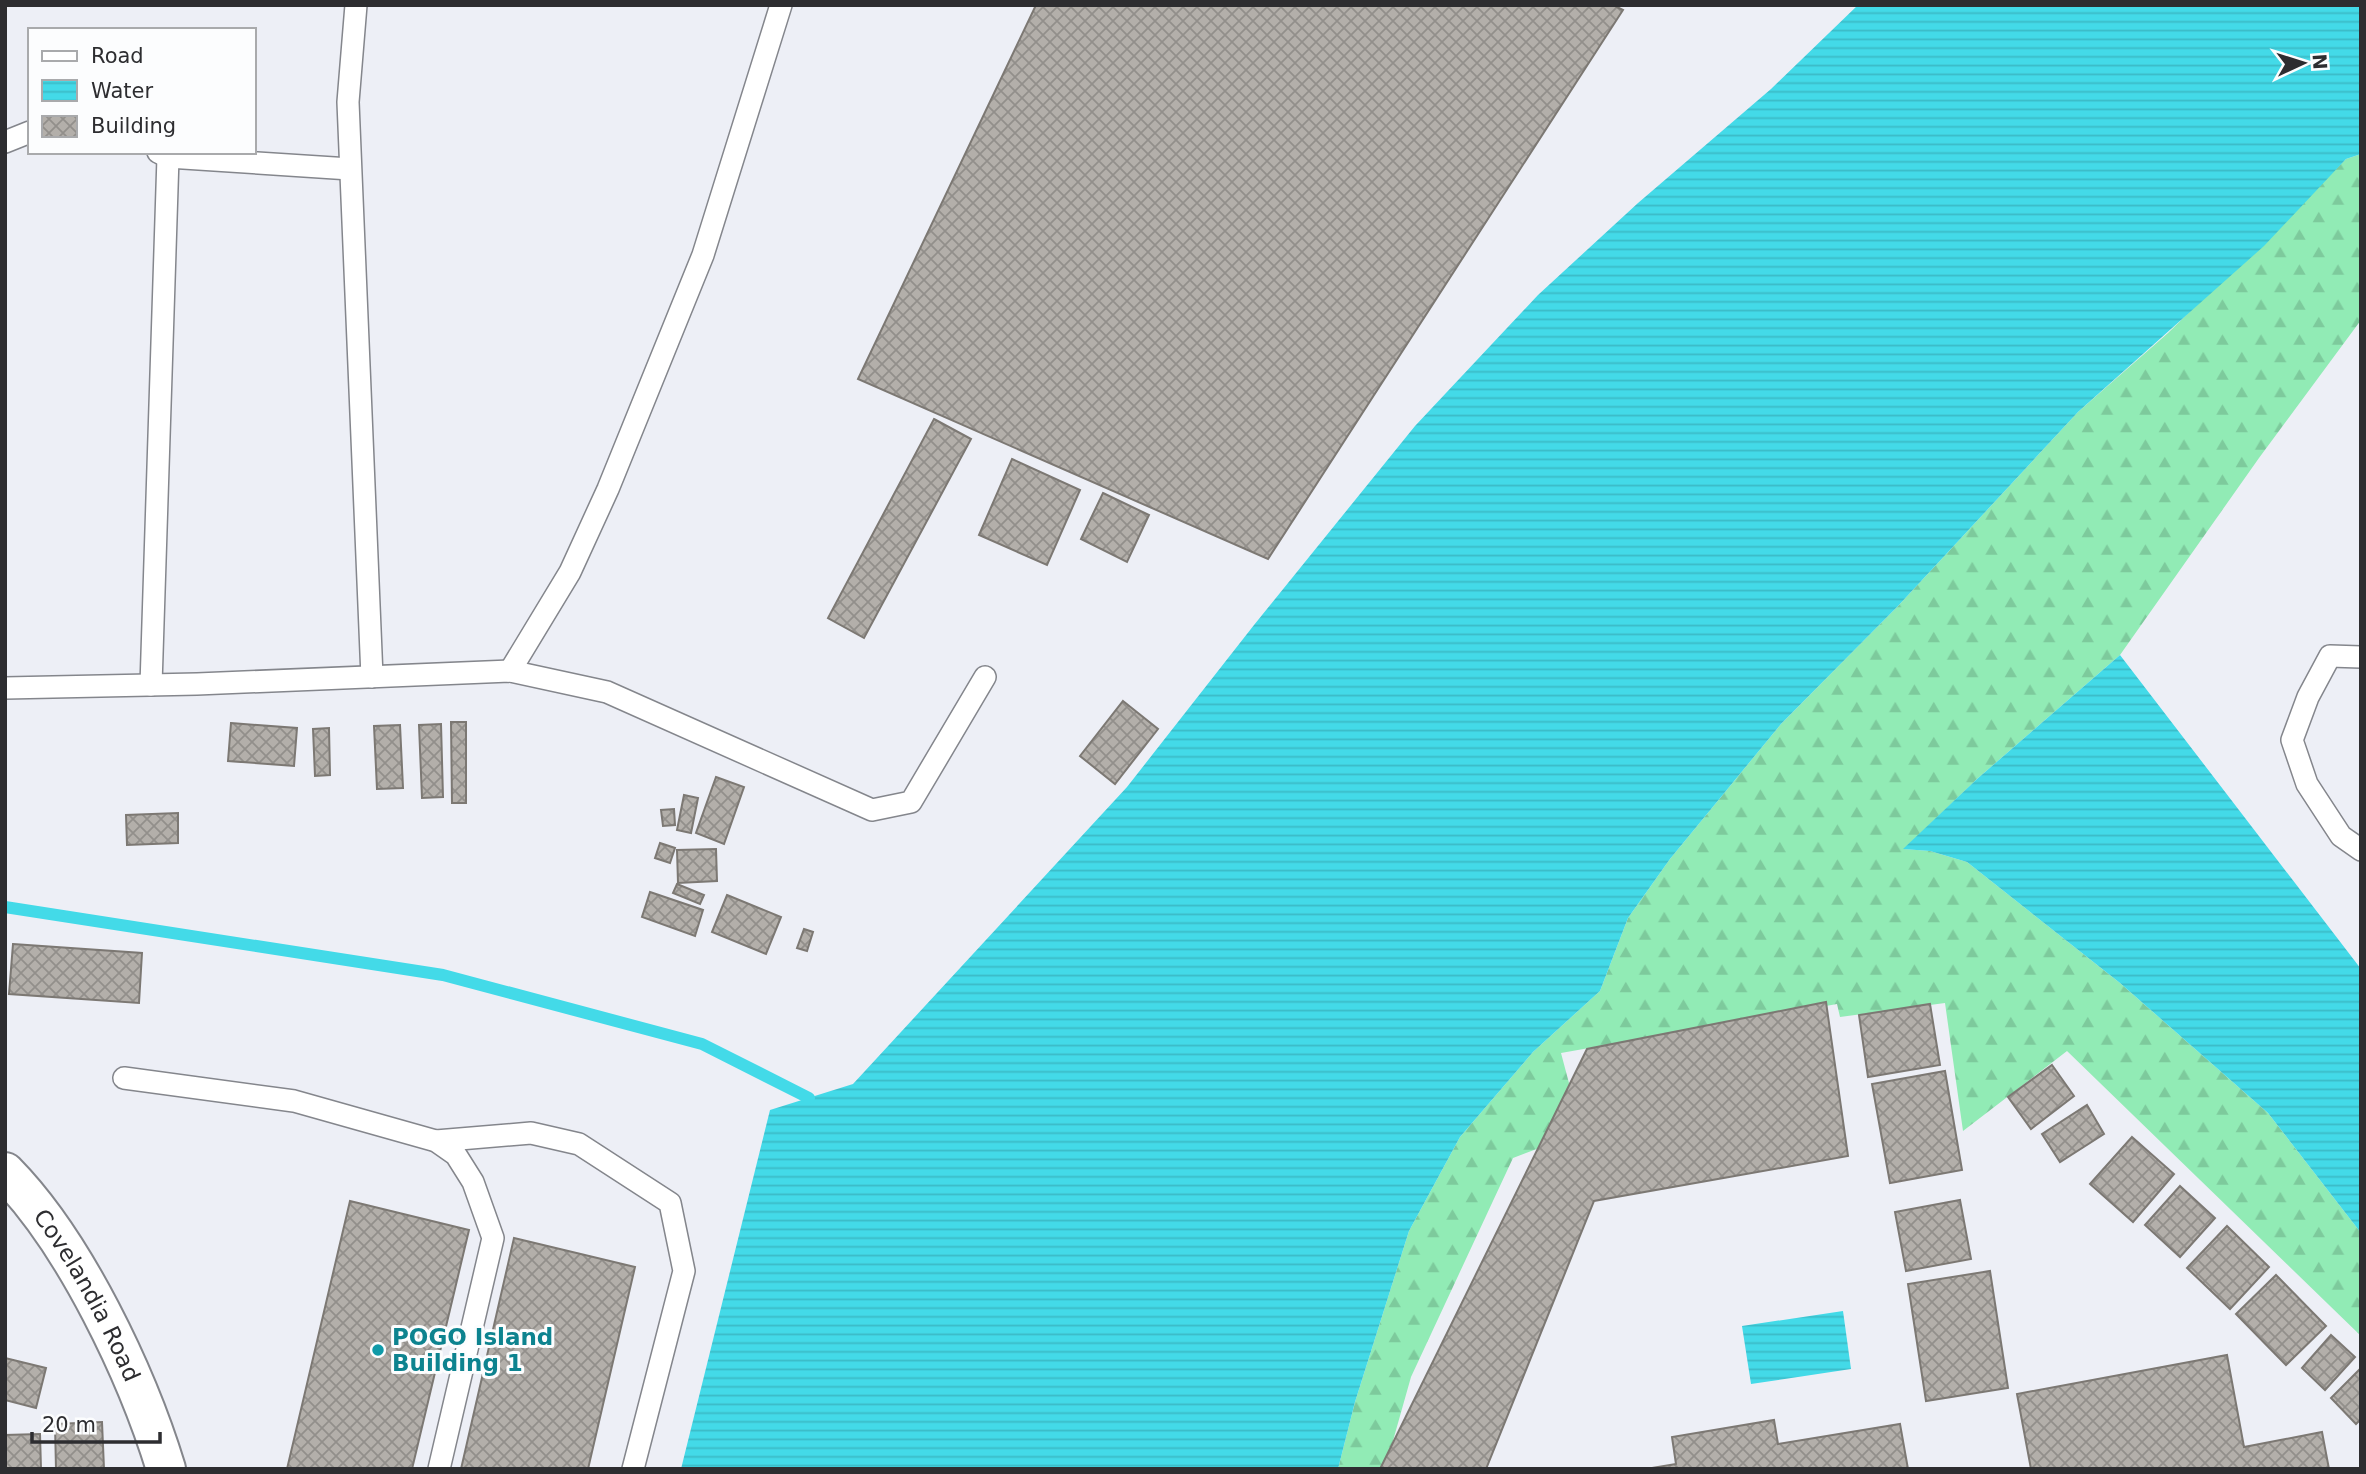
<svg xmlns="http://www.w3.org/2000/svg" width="2366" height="1474" font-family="'DejaVu Sans',sans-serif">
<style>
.forest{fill:url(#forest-firs)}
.water{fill:url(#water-rules)}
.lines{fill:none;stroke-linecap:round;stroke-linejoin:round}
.stream{stroke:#43dae8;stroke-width:12}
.building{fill:url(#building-cross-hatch);stroke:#7c7873;stroke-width:2}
.lane-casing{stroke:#84868c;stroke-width:24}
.secondary-casing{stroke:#84868c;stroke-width:42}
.lane{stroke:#fff;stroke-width:21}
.secondary{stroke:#fff;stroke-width:38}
.culture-dot{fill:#0f9aa8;stroke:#fcfdfe;stroke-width:2.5}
.labels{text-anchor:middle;stroke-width:6;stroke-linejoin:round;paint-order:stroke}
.street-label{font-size:23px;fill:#2d2d30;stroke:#fcfdfe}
.culture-label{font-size:23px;font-weight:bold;fill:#0d838f;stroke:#fcfdfe;text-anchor:start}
</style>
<defs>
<pattern id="forest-firs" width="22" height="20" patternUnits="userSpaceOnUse" patternTransform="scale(1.75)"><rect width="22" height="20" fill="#91ebb5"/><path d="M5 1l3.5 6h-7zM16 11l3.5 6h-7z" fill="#7dca9c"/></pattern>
<pattern id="water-rules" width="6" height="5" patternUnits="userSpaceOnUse" patternTransform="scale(1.75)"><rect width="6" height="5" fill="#43dae8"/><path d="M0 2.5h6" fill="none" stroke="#3bbbc7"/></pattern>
<pattern id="building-cross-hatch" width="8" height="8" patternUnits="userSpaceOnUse" patternTransform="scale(1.75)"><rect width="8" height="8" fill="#b3afaa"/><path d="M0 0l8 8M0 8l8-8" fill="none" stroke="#928f8b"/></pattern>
</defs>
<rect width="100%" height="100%" fill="#edeff6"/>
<path class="forest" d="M2361,154v166l-102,138 -139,197 -143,124 -73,70 26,2 37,11 153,121 148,130 93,120v103l-294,-285 -104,80 -18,-128 -105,14 -3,-13 -276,49 21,79 -69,26 -102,219 -26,92h-47l17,-67 54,-171 51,-94 73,-85 67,-61 28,-73 42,-59 111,-135 117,-118 180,-194 90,-79 178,-174z"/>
<g class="water">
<path d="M1858,5h503v149l-15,5 -82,87 -186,166 -180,194 -117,118 -111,135 -42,59 -28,73 -67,61 -73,85 -51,94 -54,171 -17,67h-657l89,-359 83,-26 274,-297 127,-162 161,-199 123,-131 100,-92 133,-114z"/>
<path d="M2120,655l241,314v264l-93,-120 -148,-130 -153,-121 -37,-11 -27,-2 74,-70z"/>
<path d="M1843,1311l8,58 -100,15 -9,-58z"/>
</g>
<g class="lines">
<path class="stream" d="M5,907l438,68 259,69 107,54"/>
</g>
<g class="building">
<path d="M1036,5h577l10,5 -355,549 -410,-180z"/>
<path d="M934,419l37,20 -107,199 -36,-20z"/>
<path d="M1012,459l68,31 -33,75 -68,-30z"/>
<path d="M1103,493l46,22 -22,47 -46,-23z"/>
<path d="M1123,701l35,28 -43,55 -35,-28z"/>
<path d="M451,722h15v81h-14z"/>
<path d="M231,723l66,5 -3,38 -66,-5z"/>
<path d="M441,724l2,73 -21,1 -3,-73z"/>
<path d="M400,725l3,63 -26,1 -3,-63z"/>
<path d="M329,728l1,47 -15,1 -2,-47z"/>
<path d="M716,777l28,10 -20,57 -28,-11z"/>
<path d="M684,795l14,3 -7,35 -14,-3z"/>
<path d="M674,809l1,16 -12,1 -2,-16z"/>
<path d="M178,813v30l-51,2 -1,-30z"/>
<path d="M660,843l15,5 -5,15 -15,-5z"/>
<path d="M716,849l1,32 -39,2 -1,-33z"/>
<path d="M677,884l27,11 -4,9 -27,-11z"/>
<path d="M650,892l53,18 -8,26 -53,-19z"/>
<path d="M727,895l54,22 -15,37 -54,-22z"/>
<path d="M804,929l9,3 -6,19 -10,-3z"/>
<path d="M13,944l129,9 -3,50 -130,-9z"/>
<path d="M1826,1002l22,154 -254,45 -108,268h-106l207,-420z"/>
<path d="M1930,1004l10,61 -72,12 -9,-62z"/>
<path d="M2052,1065l22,31 -43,33 -23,-32z"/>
<path d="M1945,1071l17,99 -72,13 -18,-99z"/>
<path d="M2087,1105l17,29 -44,28 -18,-28z"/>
<path d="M2132,1137l42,37 -41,48 -43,-38z"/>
<path d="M2180,1186l35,32 -35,39 -35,-32z"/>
<path d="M1960,1200l11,59 -65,12 -11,-59z"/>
<path d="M350,1201l119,29 -57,239h-125z"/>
<path d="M2227,1226l42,41 -39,42 -43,-41z"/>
<path d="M514,1238l121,29 -47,202h-127z"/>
<path d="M1990,1271l18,117 -82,13 -18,-117z"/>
<path d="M2276,1275l50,51 -40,39 -50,-51z"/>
<path d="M2331,1335l24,22 -30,33 -23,-22z"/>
<path d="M2227,1355l17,92 78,-15 7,37h-298l-14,-75z"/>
<path d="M5,1358l41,10 -10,40 -31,-8z"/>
<path d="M2361,1368v51l-5,5 -25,-26z"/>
<path d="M1774,1420l4,24 122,-20 8,45h-262l30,-5 -4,-27z"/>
<path d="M102,1422l2,47h-48l-1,-45z"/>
<path d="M40,1434l1,35h-36v-34z"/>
</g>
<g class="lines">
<defs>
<g id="lane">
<path d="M356,5l-8,97 24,575"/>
<path d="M5,142l25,-10"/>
<path d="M158,152l10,5 182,12"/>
<path d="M2361,657l-31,-1 -22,41 -16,43 15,44 34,52 20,14"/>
<path d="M510,671l60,-99 38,-83 95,-234 78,-250"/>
<path d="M151,685l17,-528"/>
<path d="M5,688l192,-4 313,-13 97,21 265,118 39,-8 74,-125"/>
<path d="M124,1078l170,23 142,40 20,14 17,27 20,56 -54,231"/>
<path d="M436,1141l95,-8 48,11 91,59 14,68 -51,198"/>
</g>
<g id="secondary">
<path id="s1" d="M5,1172c70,71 132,202 161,297"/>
</g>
</defs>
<use href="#lane" class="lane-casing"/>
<use href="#secondary" class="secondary-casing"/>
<use href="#lane" class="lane"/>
<use href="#secondary" class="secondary"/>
</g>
<circle class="culture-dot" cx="378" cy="1350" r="7"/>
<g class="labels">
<g class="street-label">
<text dy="8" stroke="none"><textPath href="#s1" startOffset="149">Covelandia Road</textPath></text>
</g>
<g class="culture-label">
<text x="392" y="1345">POGO Island<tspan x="392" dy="26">Building 1</tspan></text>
</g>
</g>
<rect width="2366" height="1474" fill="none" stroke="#2d2d30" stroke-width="14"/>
<rect x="28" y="28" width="228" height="126" fill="#fcfdfe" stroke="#a9aaac" stroke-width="2"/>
<rect x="42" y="51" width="35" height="10" fill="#ffffff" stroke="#a9aaac" stroke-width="2"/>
<text x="91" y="63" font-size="21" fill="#2d2d30">Road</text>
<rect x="42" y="80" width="35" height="21" fill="url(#water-rules)" stroke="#a9aaac" stroke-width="2"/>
<text x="91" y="98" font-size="21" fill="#2d2d30">Water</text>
<rect x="42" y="116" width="35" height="21" fill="url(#building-cross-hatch)" stroke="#a9aaac" stroke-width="2"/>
<text x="91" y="133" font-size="21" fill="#2d2d30">Building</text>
<g transform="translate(2303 63) rotate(86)" stroke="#fcfdfe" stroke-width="5" paint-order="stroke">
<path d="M0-5L12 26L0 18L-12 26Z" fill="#2d2d30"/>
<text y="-10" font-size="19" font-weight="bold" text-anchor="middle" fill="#2d2d30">N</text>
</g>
<path d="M32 1432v10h128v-10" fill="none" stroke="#2d2d30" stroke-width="3.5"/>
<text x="42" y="1432" font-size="21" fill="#2d2d30" stroke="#fcfdfe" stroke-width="5" paint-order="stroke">20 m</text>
</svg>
